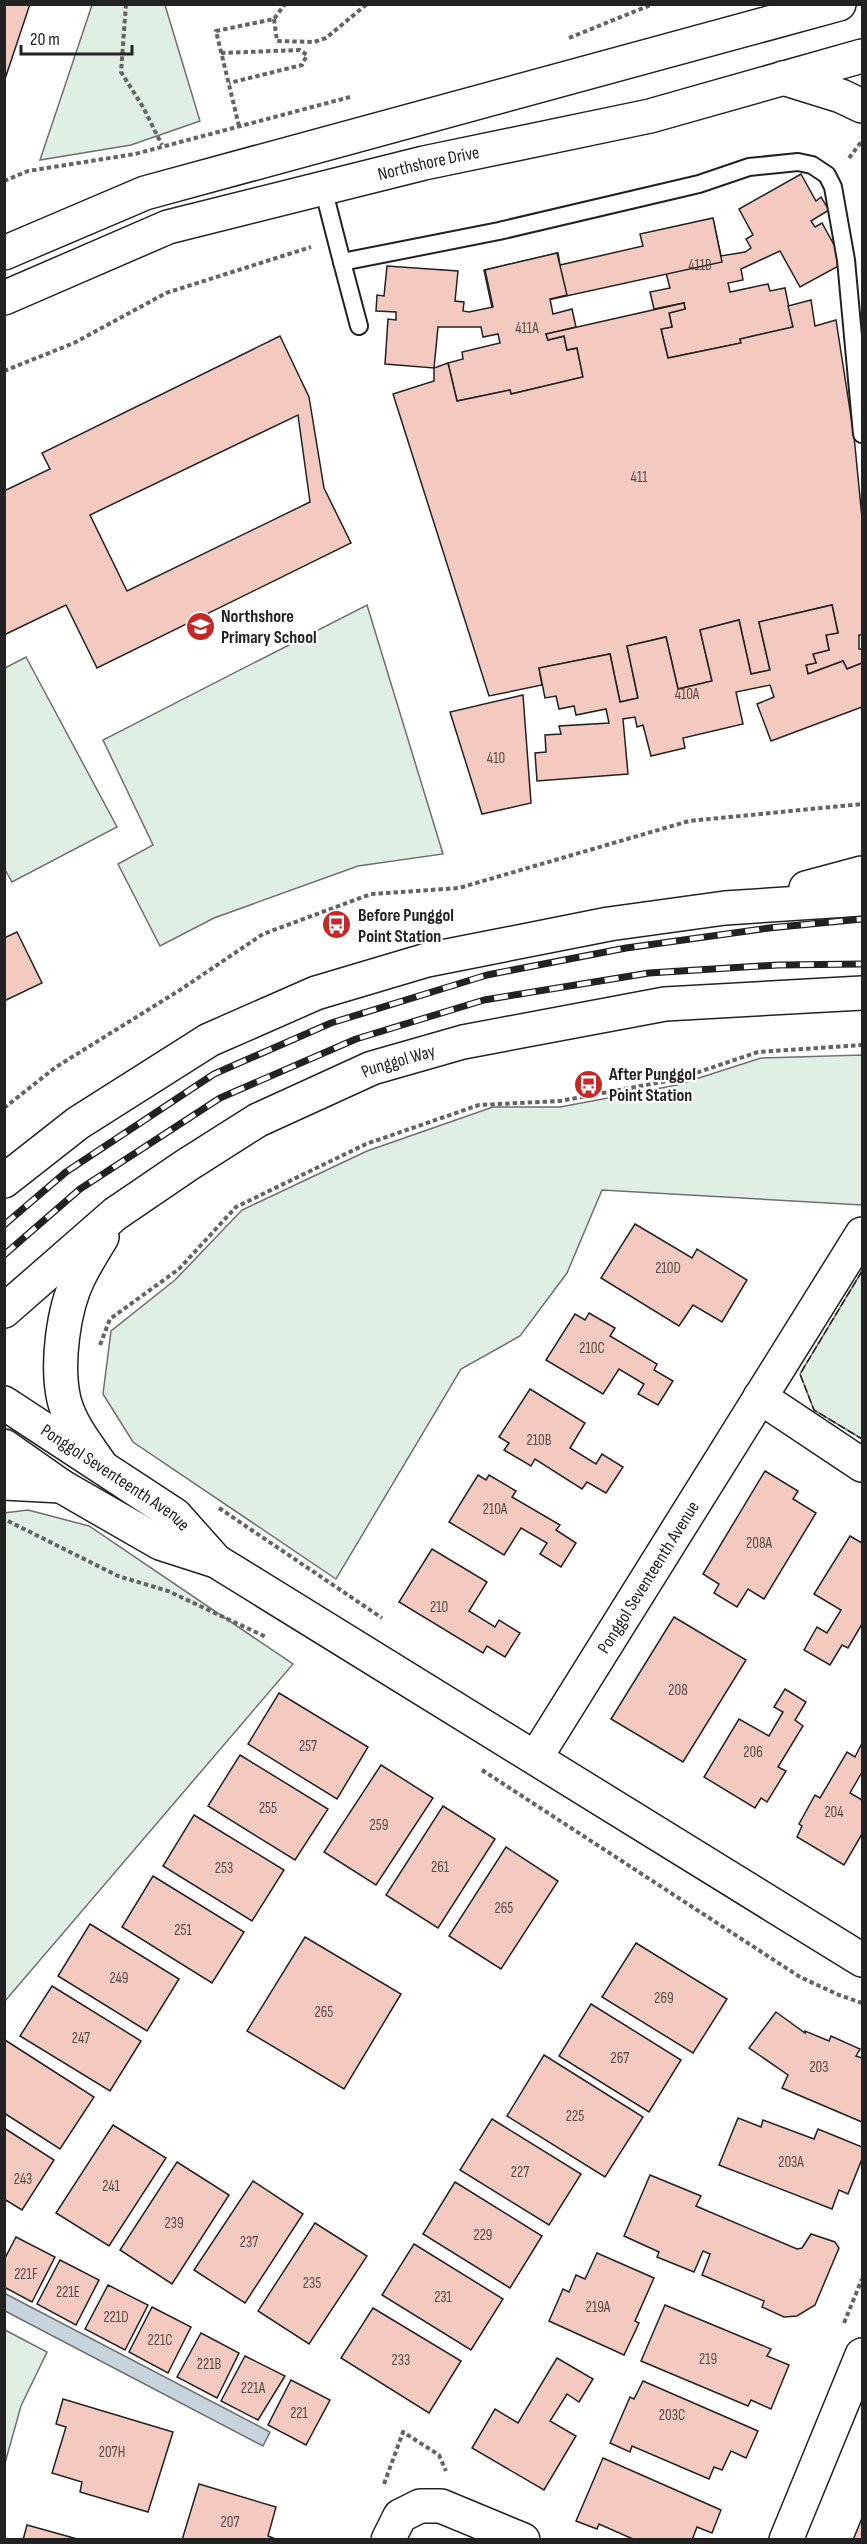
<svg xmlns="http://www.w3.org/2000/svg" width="867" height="2544" font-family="'Sofia Sans Condensed',sans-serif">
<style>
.green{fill:#e0efe3;stroke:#6f6f6f;stroke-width:1.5}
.water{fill:#c7d3dd;stroke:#6f6f6f;stroke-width:1.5}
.building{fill:#f3c9c0;stroke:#222;stroke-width:1.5;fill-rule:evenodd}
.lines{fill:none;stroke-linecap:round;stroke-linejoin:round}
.service-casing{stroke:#222;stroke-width:20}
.minor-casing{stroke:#222;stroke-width:36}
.secondary-casing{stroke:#222;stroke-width:36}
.path{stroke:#646464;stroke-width:4;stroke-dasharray:4.5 3;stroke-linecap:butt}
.service{stroke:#fff;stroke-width:16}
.minor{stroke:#fff;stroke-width:33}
.secondary{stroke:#fff;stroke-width:33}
.rail-casing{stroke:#222;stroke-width:7}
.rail{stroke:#fff;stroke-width:4.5;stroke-dasharray:14;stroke-linecap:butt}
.fence{stroke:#222;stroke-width:1.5;stroke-dasharray:8 3;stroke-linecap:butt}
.labels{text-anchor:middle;stroke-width:4.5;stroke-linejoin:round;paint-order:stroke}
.number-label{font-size:15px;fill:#564c4a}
.street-label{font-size:18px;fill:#222;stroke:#fff}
.poi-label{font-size:18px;font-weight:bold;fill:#222;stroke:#fff;text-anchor:start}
</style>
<rect width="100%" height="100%" fill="#fff"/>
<g class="green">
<path d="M92,5h73l35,116 -69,24 -91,15z"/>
<path d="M367,605l76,249 -85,12 -144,52 -54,28 -42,-82 35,-19 -50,-105z"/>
<path d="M26,657l91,170 -105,55 -8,-14 1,-200z"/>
<path d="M862,1055v150l-260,-15 -35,83 -47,63 -59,33 -125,210 -203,-137 -30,-48 8,-63 64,-51 67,-70 125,-59 126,-44h67l117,-22 84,-27z"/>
<path d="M862,1271v168l-48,-29 -14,-36z"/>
<path d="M28,1510l61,16 204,138 -288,337 -1,-488z"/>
<path d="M5,2330l42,22 -26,54 -16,57z"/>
</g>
<path class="water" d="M4,2293l266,139 -7,14 -258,-135z"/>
<g class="building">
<path d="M4,4h26l-26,78z"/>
<path d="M801,174l15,27 5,-4 8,13 -18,11 4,6 7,-4 22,40 -44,24 -20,-36 -39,18 2,11 -15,3 2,9 38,-8 2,7 15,-3 8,39 -53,12 1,4 -73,15 -7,-29 11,-2 -3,-14 16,-4 -1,-6 -30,6 -4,-17 20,-4 -4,-15 -16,4 -9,-43 72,-15 8,37 24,-4 6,-4 -5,-9 7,-4 -14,-26z"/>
<path d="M713,218l9,44 -229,50 -9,-42 74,-17 2,12 83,-19 -3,-12z"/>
<path d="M557,253l10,42 -17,4 3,15 19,-5 4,18 -30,7 2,6 16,-4 3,14 10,-2 6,29 -72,17 -1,-4 -53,11 -9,-38 15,-4 -1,-7 38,-9 -2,-9 -15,3 -2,-10h-43l-4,41 -49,-4 3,-45 8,1v-8l-20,-1 1,-16 7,1 3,-30 71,5 -3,30 9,1 -1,9 6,1 24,-5 -8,-37z"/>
<path d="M811,300l4,26 21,-6 18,116 8,82v117h-3v14h3v14l-15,6 -4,-8 -35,13 -2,-9 10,-2 -3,-9 16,-4 -3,-15 12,-2 -6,-28 -73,17 11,48 -19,4 -12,-54 -39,10 12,51 -34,8 -12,-52 -39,9 11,52 -18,4 -10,-48 -71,14 3,17 -53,11 -96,-302 41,-13v-13l14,-5 9,38 53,-11 1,4 72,-17 -6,-29 -10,2 -3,-14 -16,4 -2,-6 138,-31 1,6 -16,4 3,14 -11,2 7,29 73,-15 -1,-4 53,-12 -5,-21z"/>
<path d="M280,336l29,61 15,91 27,55 -254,125 -31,-63 -62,30v-144l46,-22 -8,-16zM298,415l12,87 -183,89 -37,-76z"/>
<path d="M832,605l6,28 -12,2 3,15 -16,4 3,9 -10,2 2,9 35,-13 4,8 15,-6v44l-91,34 -14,-37 17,-7 -4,-12 -34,7 7,32 -60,14 2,10 -34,8 -8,-31 -6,2 -2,-10 -12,2 5,55 -91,7 -2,-28 11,-1 -1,-17 16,-1 -2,-8 50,-3 -3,-14 -30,6 -2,-9 -15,3 -3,-13 -11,2 -6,-30 71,-14 10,48 18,-4 -11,-52 39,-9 12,52 34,-8 -12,-51 39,-10 12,54 19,-4 -11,-48z"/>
<path d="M523,695l8,108 -49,11 -32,-102z"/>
<path d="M17,932l25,51 -38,18v-63z"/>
<path d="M635,1224l57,34 5,-9 50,31 -25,42 -29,-17 -14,21 -78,-48z"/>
<path d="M589,1313l26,15 -5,8 47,28 -3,6 19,11 -15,24 -20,-11 6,-10 -25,-15 -16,25 -57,-34 29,-46 10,6z"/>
<path d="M530,1389l55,34 -15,25 26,16 6,-10 21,13 -17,26 -19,-11 -5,7 -47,-30 -4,7 -27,-16 5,-7 -10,-6z"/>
<path d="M765,1471l33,20 -5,8 23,14 -52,86 -16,-10 -11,18 -23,-14 5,-9 -16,-10z"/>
<path d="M478,1475l8,5 3,-5 27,16 -4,6 48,28 -4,5 20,13 -15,24 -21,-13 7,-11 -26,-15 -17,27 -55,-33z"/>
<path d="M850,1536l12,7v81l-14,24 -6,-3 -12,20 -26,-15 13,-23 10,6 14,-23 -27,-16z"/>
<path d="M432,1549l55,33 -18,29 26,16 4,-7 21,13 -15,24 -18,-11 -4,7 -84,-51z"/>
<path d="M674,1617l72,43 -63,102 -72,-43z"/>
<path d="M785,1689l21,13 -11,18 8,6 -25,41 8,4 -19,31 -6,-4 -6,10 -51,-31 35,-58 30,17 14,-24 -9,-5z"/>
<path d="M279,1693l89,54 -31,52 -89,-55z"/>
<path d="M862,1743v29l-12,21 12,7v34l-18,31 -47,-28 5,-11 -3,-2 16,-29 5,3 27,-46 8,5z"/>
<path d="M240,1755l88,54 -33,51 -87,-54z"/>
<path d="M381,1765l52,33 -57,87 -52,-33z"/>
<path d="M443,1806l52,33 -57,89 -52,-33z"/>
<path d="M194,1815l90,55 -32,51 -89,-55z"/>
<path d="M506,1847l52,34 -57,88 -52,-33z"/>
<path d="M153,1876l91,56 -32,51 -90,-56z"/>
<path d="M90,1924l89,55 -32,52 -89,-55z"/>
<path d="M305,1937l96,57 -57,95 -97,-58z"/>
<path d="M636,1943l91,56 -34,54 -91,-56z"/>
<path d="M52,1986l89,55 -31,50 -90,-55z"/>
<path d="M591,2004l90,56 -32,52 -90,-56z"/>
<path d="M776,2012l29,21v-2l24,10 2,-5 29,13 -4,7 6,2v64l-80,-34 6,-13 -39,-27z"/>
<path d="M5,2040l89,57 -34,52 -56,-36z"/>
<path d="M544,2055l99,62 -38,60 -98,-61z"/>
<path d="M738,2118l23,9 2,-7 51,19 4,-10 44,18v12l-14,35 -9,-4 -7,19 -113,-44z"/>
<path d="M492,2119l89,55 -32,51 -89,-55z"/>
<path d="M113,2125l53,33 -57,88 -53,-33z"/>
<path d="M4,2128l50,32 -32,50 -18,-11z"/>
<path d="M177,2162l52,33 -57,89 -52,-34z"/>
<path d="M650,2175l51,21 -5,10 101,43 5,-1 9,-14 24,8 4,6 -24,57 -18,11 -13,1 -22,-10 2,-6 -62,-26 8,-21 -7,-3 -9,21 -37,-15 2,-5 -35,-16z"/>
<path d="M253,2181l50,33 -58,89 -51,-33z"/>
<path d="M455,2182l87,54 -32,52 -87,-54z"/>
<path d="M315,2223l52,33 -58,88 -51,-33z"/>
<path d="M16,2237l39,20 -23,45 -28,-15v-27z"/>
<path d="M414,2244l89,55 -32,51 -89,-55z"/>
<path d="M597,2253l57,25 -19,43 4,2 -15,32 -75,-34 14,-32 6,3 7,-17 9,4z"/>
<path d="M60,2260l39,20 -23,45 -39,-21z"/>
<path d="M108,2285l40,20 -23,45 -40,-21z"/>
<path d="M665,2305l106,44 -4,7 22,9 -18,44 -20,-9 -3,6 -107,-45z"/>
<path d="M152,2307l39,20 -23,46 -39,-21z"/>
<path d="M373,2308l88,53 -32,52 -88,-55z"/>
<path d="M201,2333l38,20 -22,45 -40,-21z"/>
<path d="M245,2356l40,20 -27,44 -37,-19z"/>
<path d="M557,2358l36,21 -14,23 -12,-8 -17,27 26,15 -32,54 -72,-42 23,-39 23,14z"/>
<path d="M291,2380l39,20 -24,45 -38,-20z"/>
<path d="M643,2381l115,50 -12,27 -15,-7 -9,19 -8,-3 -5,12 -77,-33 -2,6 -20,-9 20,-46 4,2z"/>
<path d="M63,2399l110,33 -25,80 -68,-20 2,-10 -30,-9 14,-46 -10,-3z"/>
<path d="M603,2458l118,52 -9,23 -15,-6 -5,13h-57l-36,-16 -2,5 -21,-8z"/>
<path d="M199,2484l77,23 -8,29 10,4h-96z"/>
<path d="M862,2518v22h-9z"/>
<path d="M27,2525l54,15h-58z"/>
</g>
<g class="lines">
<defs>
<g id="service">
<path d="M323,188l19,74 157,-31 200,-47 50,-17 49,-5 14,3 15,10 6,12 13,73 16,174"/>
<path d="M342,262l17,64"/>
</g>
<g id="minor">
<path d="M783,78l58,18 21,10"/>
<path d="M4,253l141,-60 694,-189"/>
<path id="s1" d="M4,298l164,-71 256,-64 226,-47 212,-60"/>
<path d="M760,1397l102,68"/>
<path id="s2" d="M4,1403l171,112 41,46"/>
<path d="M4,1446l57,40 99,57 56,18 646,399"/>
<path id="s3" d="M536,1757l326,-523"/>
<path d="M388,2540l12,-24 20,-10h21l82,34"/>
<path d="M786,2540l76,-185"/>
</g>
<g id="secondary">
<path d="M806,888l56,-15"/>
<path d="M4,1181l74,-58 131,-83 107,-47 111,-33 182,-36 116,-16 137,-9"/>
<path id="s4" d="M4,1311l111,-97 72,-49 71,-45 114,-52 91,-26 202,-38 197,-11"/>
<path d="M100,1464c-13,-19 -30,-40 -36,-64 -8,-35 -1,-91 15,-123 7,-14 15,-27 23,-40"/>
<path d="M4,1483l57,3"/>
</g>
</defs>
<use href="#service" class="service-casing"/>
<use href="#minor" class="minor-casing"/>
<use href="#secondary" class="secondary-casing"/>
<g class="path">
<path d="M126,4l-5,68 22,35 19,38"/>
<path d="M274,19l3,22 37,1 12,-4 41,-34"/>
<path d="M569,38l84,-34"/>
<path d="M221,53l79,-3 7,5 -5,10 -73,18"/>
<path d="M239,126l-23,-95 58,-12 11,-15"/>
<path d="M849,158l13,-17"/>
<path d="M4,181l24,-10 107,-17 215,-57"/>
<path d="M4,371l70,-28 92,-50 145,-46"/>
<path d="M4,1108l52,-41 124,-77 83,-56 108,-40 88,-6 230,-67 173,-17"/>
<path d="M100,1345l10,-26 69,-50 57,-62 130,-63 113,-39 81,-4 118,-22 80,-27 104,-7"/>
<path d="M219,1508l163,110"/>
<path d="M8,1521l110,55 50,15 98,46"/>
<path d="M482,1770l318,207 39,18 23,8"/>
<path d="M844,2323l18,-44"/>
<path d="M384,2484l19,-52 36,23 7,16"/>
</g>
<use href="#service" class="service"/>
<use href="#minor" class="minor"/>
<use href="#secondary" class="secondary"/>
<defs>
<g id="rail">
<path d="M4,1225l62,-53 148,-98 117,-51 156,-48 139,-27 143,-20 93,-9"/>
<path d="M4,1255l76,-66 140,-91 136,-59 128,-39 165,-27 129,-8 84,-1"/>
</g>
</defs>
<use href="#rail" class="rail-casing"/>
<use href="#rail" class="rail"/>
<path class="fence" d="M862,1271l-62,103 14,36 48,29"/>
</g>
<defs>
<symbol id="school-disc" viewBox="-11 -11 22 22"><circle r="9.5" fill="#c62828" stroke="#fff"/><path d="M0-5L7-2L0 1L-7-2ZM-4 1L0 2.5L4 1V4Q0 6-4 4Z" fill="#fff"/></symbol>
<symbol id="bus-disc" viewBox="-11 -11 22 22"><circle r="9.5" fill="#c62828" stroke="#fff"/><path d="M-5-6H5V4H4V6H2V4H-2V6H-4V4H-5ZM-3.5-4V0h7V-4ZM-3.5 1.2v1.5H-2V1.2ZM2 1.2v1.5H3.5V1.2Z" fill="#fff"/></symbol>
</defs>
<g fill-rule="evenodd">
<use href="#school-disc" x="184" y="610" width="33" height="33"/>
<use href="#bus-disc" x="320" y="908" width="33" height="33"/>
<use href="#bus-disc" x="572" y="1068" width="33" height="33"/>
</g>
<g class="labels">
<g class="number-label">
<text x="700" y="270">411B</text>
<text x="527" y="333">411A</text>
<text x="639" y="482">411</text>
<text x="687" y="699">410A</text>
<text x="496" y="763">410</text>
<text x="668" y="1273">210D</text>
<text x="592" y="1353">210C</text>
<text x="539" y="1445">210B</text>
<text x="495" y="1514">210A</text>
<text x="759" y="1548">208A</text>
<text x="439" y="1612">210</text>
<text x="678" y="1695">208</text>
<text x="308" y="1751">257</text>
<text x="753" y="1757">206</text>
<text x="268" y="1813">255</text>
<text x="834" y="1817">204</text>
<text x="379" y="1830">259</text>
<text x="440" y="1872">261</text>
<text x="224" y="1873">253</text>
<text x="504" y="1913">265</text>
<text x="183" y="1935">251</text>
<text x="119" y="1983">249</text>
<text x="664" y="2003">269</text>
<text x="324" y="2017">265</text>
<text x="81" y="2043">247</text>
<text x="620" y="2063">267</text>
<text x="819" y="2072">203</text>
<text x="575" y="2121">225</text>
<text x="791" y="2167">203A</text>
<text x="520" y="2177">227</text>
<text x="23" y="2184">243</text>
<text x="111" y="2191">241</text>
<text x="174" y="2228">239</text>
<text x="483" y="2240">229</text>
<text x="249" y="2247">237</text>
<text x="26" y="2279">221F</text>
<text x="312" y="2288">235</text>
<text x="68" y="2297">221E</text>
<text x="443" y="2302">231</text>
<text x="598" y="2312">219A</text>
<text x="116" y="2322">221D</text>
<text x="160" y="2345">221C</text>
<text x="708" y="2364">219</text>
<text x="401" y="2365">233</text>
<text x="209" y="2369">221B</text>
<text x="253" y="2393">221A</text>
<text x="299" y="2418">221</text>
<text x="672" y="2420">203C</text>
<text x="112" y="2457">207H</text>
<text x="230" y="2527">207</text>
</g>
<g class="street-label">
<text dy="6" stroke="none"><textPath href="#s1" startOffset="447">Northshore Drive</textPath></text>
<text dy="6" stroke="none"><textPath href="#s4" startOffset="471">Punggol Way</textPath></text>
<text dy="6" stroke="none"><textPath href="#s2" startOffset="134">Ponggol Seventeenth Avenue</textPath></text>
<text dy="6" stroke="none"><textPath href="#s3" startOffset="212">Ponggol Seventeenth Avenue</textPath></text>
</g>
<g class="poi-label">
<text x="221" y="622">Northshore<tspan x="221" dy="21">Primary School</tspan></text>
<text x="358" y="921">Before Punggol<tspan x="358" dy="21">Point Station</tspan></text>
<text x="609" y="1080">After Punggol<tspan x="609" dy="21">Point Station</tspan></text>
</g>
</g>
<rect width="867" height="2544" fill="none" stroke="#222222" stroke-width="12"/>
<path d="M21 45v9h111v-9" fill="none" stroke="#222222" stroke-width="3"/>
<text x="30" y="45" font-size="18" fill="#222222" stroke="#ffffff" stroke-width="4.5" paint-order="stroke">20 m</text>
</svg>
